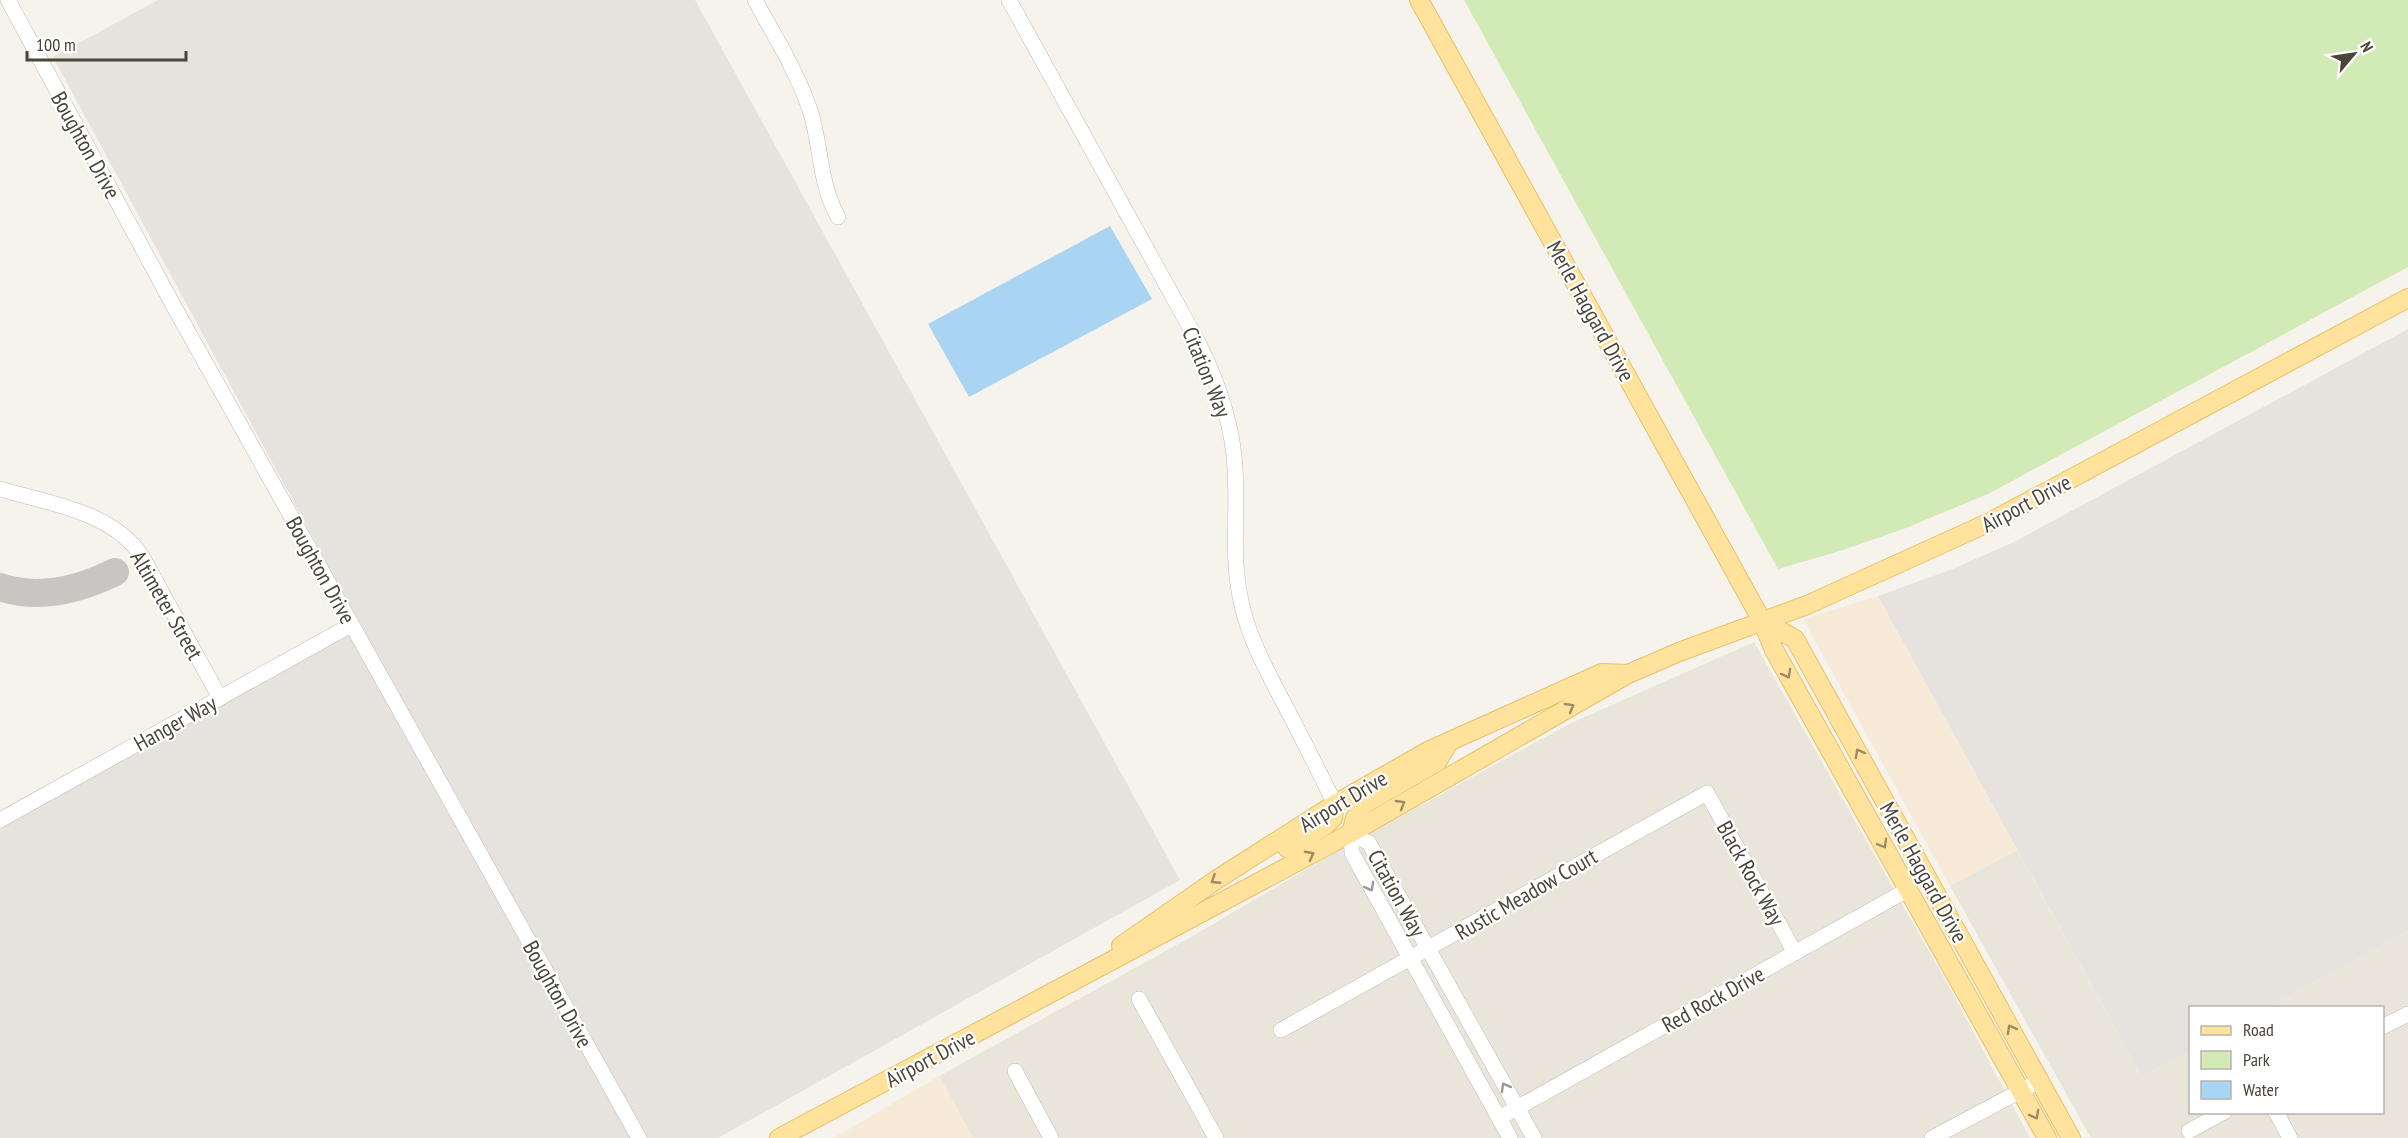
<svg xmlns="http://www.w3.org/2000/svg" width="2408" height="1138" font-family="'PT Sans Narrow',sans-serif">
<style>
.residential{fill:#eae5da}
.commercial{fill:#f7ead8}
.industrial{fill:#e6e2dd}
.green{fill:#d2eab5}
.water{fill:#a9d4f2}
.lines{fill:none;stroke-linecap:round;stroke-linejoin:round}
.taxiway{stroke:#c8c6c3;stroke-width:28}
.minor-casing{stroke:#c2bbae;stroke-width:16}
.major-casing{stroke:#e6c16a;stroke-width:20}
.minor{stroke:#fff;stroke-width:15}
.major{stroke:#ffe39c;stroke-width:18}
.oneway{stroke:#9c8c66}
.oneway2{stroke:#9c9892}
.labels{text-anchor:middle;stroke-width:4.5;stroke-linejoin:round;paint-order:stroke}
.street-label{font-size:22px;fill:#4b4439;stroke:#fff}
</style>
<rect width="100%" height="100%" fill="#f6f3ec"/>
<g class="residential">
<path d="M1754,642l199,352 77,144h-1057l-34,-62 252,-139 145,-85 233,-128z"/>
<path d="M2017,850l125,227 48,-26v61h192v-104l-113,-1 139,-76v207h-317l-141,-252z"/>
</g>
<g class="commercial">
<path d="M1878,596l139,254 -67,36 -147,-267z"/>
<path d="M939,1076l34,62h-140l13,-7z"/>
</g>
<g class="industrial">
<path d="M158,0h537l485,880 -462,258h-718v-309l360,-204 -307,-568z"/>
<path d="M2408,329v602l-139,76 -79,1v43l-48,26 -264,-481 72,-26 64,-28z"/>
</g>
<path class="green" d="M1464,0h944v267l-418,226 -84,35 -63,22 -65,19z"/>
<path class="water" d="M1110,226l42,73 -183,98 -41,-73z"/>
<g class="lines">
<path class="taxiway" d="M0,587c39,13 79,3 115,-15"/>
<defs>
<g id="minor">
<path d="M8,0l170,314 461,824"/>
<path d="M755,0c20,37 43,73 56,113 10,34 9,73 27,104"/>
<path d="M1009,0l189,342c20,40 35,82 37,127 3,44 -4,88 6,132 7,35 24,66 40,97 19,35 36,70 54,106"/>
<path d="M0,489c50,15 113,22 143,69l77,140"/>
<path d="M0,820l351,-195"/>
<path d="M1351,833l18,10 165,295"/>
<path d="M1351,833l1,20 158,285"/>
<path d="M1139,999l77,139"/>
<path d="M2382,1027l26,-13"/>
<path d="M1281,1030l426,-237 88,160"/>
<path d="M1015,1071l36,67"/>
<path d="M2276,1112l14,26"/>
<path d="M1499,1118l410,-229"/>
<path d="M2189,1131l35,-19"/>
<path d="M1932,1138l107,-57"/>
</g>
<g id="major">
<path d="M1419,0l343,621 12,29 273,488"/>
<path d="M1762,621l33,18 276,499"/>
<path d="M1351,833l4,-15 8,-13 74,-43 12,-20"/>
<path d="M1287,848l38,-22 8,-8 2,-14"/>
<path d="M1121,946l95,-66 119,-76 93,-53 174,-78 26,1"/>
<path d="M779,1138l572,-305 277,-159 51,-22 128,-47 183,-83 418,-224"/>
</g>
</defs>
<use href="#minor" class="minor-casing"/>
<use href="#major" class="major-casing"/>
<use href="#minor" class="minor"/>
<use href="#major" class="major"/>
</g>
<defs><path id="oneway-chevron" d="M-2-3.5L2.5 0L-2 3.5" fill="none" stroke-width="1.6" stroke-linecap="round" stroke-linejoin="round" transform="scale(1.5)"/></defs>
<g class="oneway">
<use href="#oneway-chevron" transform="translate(1787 674) rotate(61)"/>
<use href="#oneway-chevron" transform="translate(1570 707) rotate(-30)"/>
<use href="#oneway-chevron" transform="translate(1859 753) rotate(-119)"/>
<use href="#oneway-chevron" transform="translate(1401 804) rotate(-30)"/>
<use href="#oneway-chevron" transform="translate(1883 844) rotate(60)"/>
<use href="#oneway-chevron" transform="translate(1310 855) rotate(-28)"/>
<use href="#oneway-chevron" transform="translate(1215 880) rotate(147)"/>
<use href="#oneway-chevron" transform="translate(2011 1029) rotate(-119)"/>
<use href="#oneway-chevron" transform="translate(2035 1115) rotate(61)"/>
</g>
<g class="oneway2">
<use href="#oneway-chevron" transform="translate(1370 887) rotate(61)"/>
<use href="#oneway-chevron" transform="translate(1505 1087) rotate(-119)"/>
</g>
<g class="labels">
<g class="street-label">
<text transform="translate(86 145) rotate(61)" y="8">Boughton Drive</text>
<text transform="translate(1591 311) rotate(61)" y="8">Merle Haggard Drive</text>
<text transform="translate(1207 372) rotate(68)" y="8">Citation Way</text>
<text transform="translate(2026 503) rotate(-28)" y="8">Airport Drive</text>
<text transform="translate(321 570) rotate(61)" y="8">Boughton Drive</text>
<text transform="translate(167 605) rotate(60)" y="8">Altimeter Street</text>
<text transform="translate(175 723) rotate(-29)" y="8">Hanger Way</text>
<text transform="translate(1343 801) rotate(-31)" y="8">Airport Drive</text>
<text transform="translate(1924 872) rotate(61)" y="8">Merle Haggard Drive</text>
<text transform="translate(1751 873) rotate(61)" y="8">Black Rock Way</text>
<text transform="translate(1397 893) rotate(61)" y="8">Citation Way</text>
<text transform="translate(1526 894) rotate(-30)" y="8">Rustic Meadow Court</text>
<text transform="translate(558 994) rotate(61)" y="8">Boughton Drive</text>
<text transform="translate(1713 999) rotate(-29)" y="8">Red Rock Drive</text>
<text transform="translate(930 1058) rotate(-28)" y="8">Airport Drive</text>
</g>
</g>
<rect x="2189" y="1006" width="195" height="108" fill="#ffffff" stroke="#b7b4b0" stroke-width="1.5"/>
<rect x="2201" y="1026" width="30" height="9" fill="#ffe39c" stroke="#b7b4b0" stroke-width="1.5"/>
<text x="2243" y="1036" font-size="18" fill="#4b4439">Road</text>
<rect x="2201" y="1051" width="30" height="18" fill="#d2eab5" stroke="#b7b4b0" stroke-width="1.5"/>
<text x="2243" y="1066" font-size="18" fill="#4b4439">Park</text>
<rect x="2201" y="1081" width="30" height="18" fill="#a9d4f2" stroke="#b7b4b0" stroke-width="1.5"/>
<text x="2243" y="1096" font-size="18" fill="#4b4439">Water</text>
<g transform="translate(2354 54) rotate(61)" stroke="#ffffff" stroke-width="4.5" paint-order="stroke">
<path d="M0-4.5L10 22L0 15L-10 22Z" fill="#4b4439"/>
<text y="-9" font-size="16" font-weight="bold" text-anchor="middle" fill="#4b4439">N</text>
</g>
<path d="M27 51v9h159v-9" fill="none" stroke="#4b4439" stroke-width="3"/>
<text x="36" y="51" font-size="18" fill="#4b4439" stroke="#ffffff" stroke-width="4.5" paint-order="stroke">100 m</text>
</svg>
